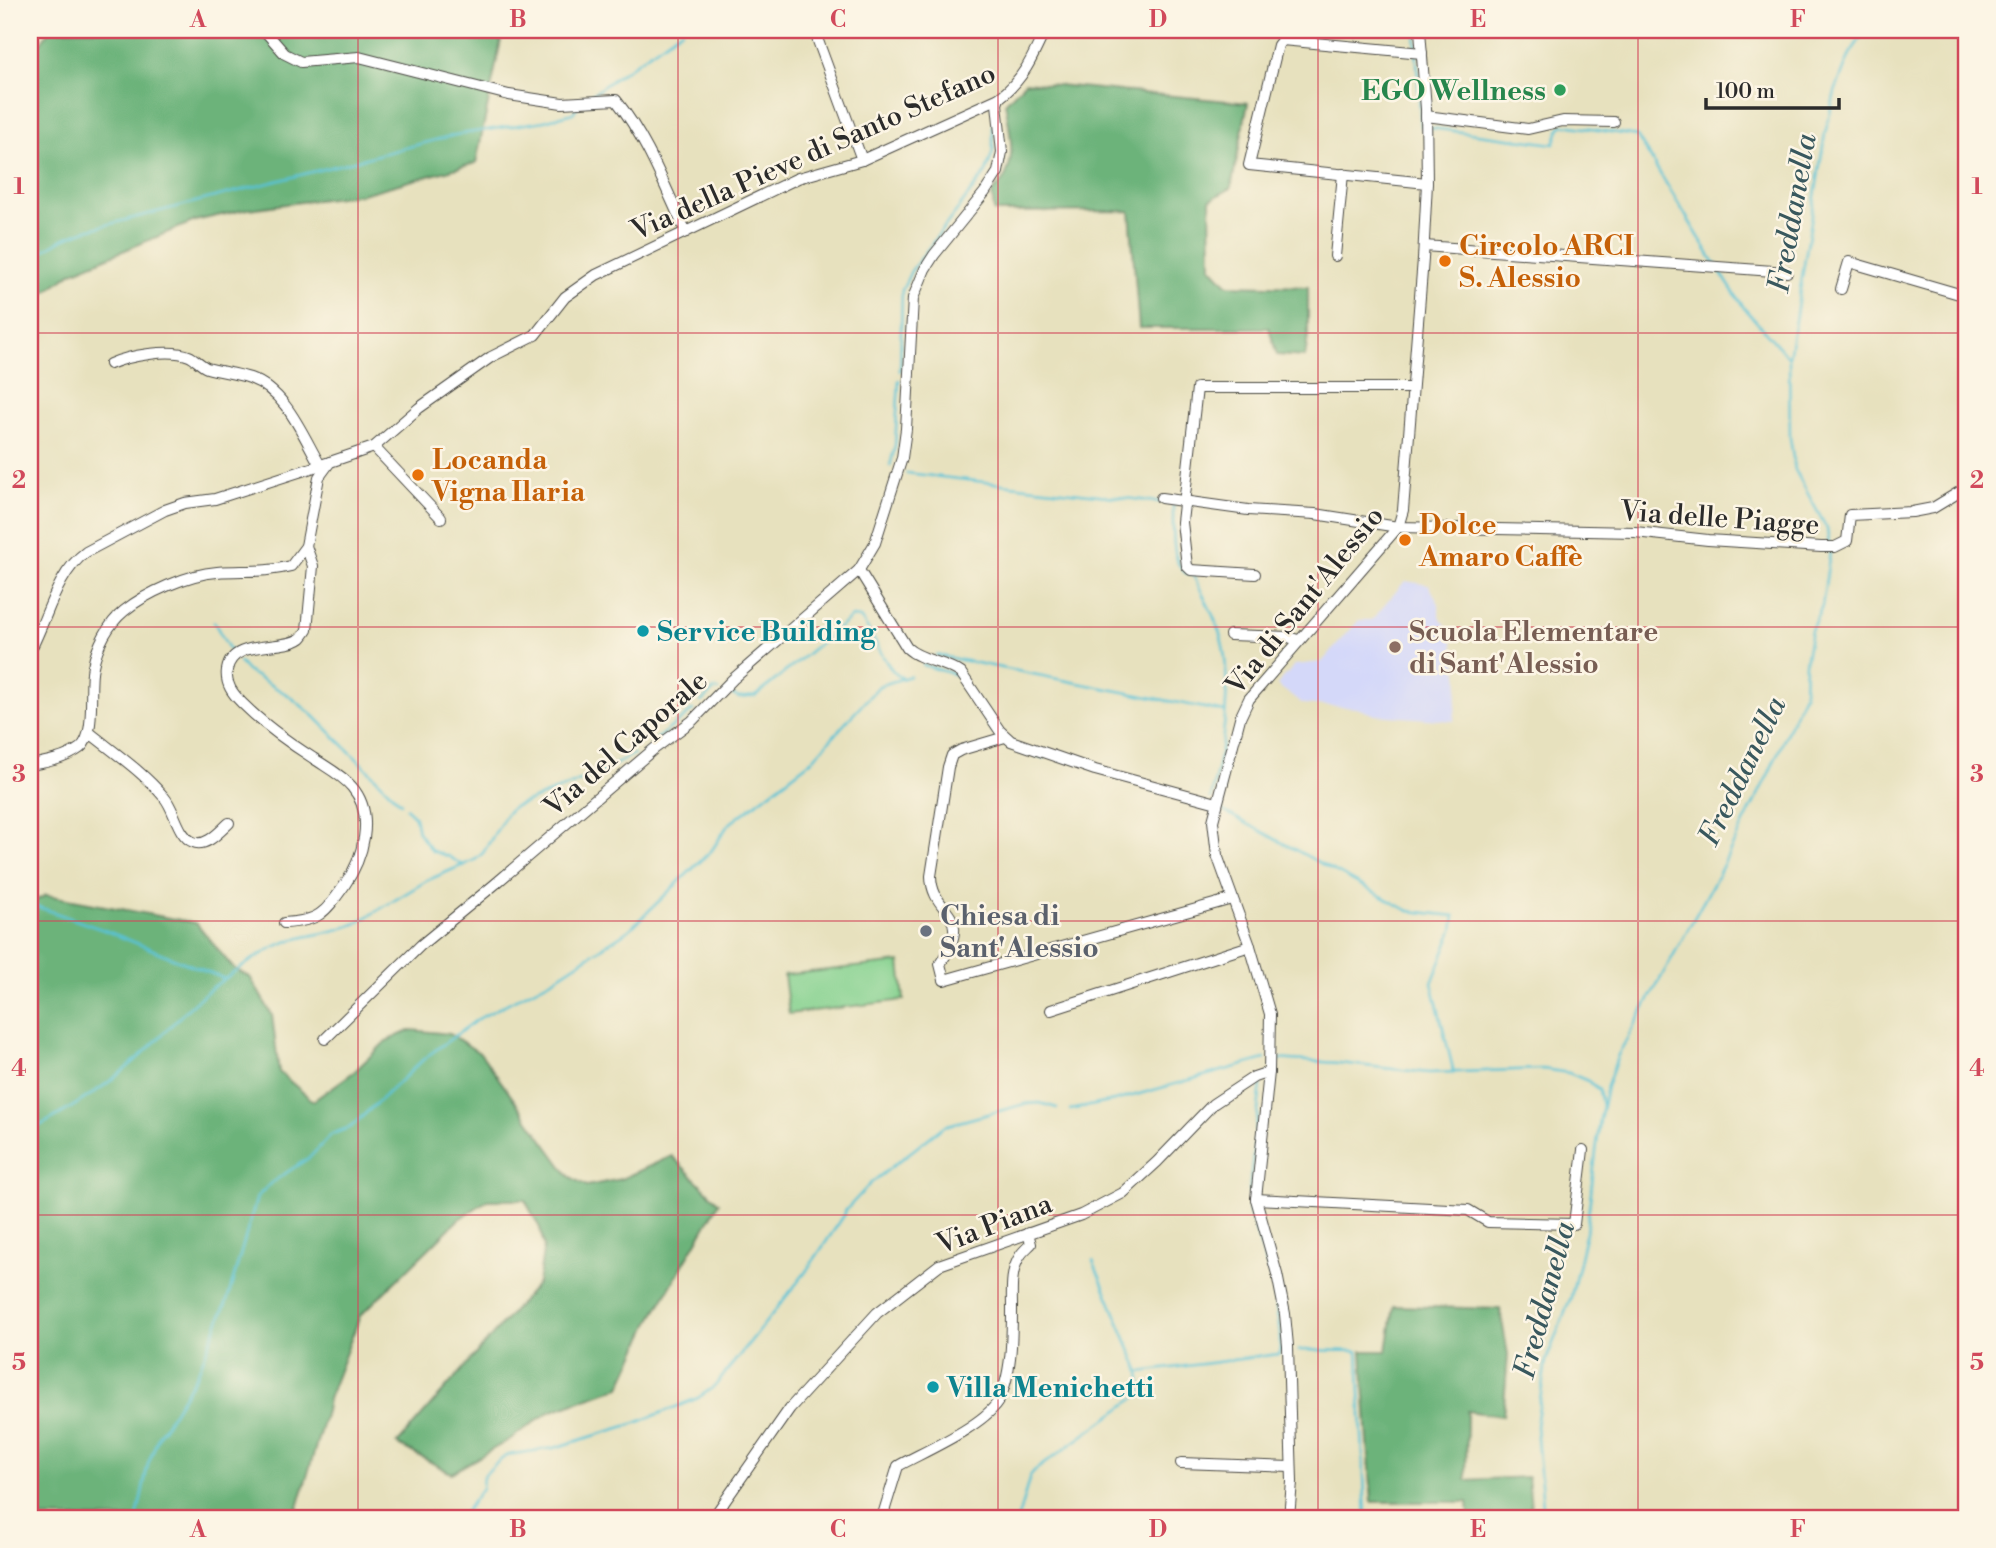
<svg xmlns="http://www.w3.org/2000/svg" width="1996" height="1548" font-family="'Libre Bodoni',serif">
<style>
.built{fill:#d4d8f9}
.green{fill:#85d18f;stroke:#587e5d;stroke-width:2}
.forest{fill:#6cb37a;stroke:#4c6f52;stroke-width:2}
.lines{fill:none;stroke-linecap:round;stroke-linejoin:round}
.stream{stroke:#59c2d5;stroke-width:2.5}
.minor-casing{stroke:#474641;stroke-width:12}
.minor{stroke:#fff;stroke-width:10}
.grid{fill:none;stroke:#d1495b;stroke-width:2;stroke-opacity:0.55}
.leisure-dot{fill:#2e9e5b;stroke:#fcf5e5;stroke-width:2.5}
.food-dot{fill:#e8710a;stroke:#fcf5e5;stroke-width:2.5}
.culture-dot{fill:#0f9aa8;stroke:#fcf5e5;stroke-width:2.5}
.education-dot{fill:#8d6e63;stroke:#fcf5e5;stroke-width:2.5}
.worship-dot{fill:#6b7280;stroke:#fcf5e5;stroke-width:2.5}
.labels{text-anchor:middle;stroke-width:5;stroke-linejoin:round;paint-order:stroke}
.leisure-label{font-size:28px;font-weight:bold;fill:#27864d;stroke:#fcf5e5;text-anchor:end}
.street-label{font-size:28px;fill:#2b2b2b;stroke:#fcf5e5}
.food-label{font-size:28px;font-weight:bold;fill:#c56008;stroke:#fcf5e5;text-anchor:start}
.culture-label{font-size:28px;font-weight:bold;fill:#0d838f;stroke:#fcf5e5;text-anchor:start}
.education-label{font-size:28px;font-weight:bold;fill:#785e54;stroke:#fcf5e5;text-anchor:start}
.worship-label{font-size:28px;font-weight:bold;fill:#5b616d;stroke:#fcf5e5;text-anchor:start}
.water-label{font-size:30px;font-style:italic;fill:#39585e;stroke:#fcf5e5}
.neatline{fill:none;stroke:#d1495b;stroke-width:2.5}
.grid-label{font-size:23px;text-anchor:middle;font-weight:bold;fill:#d1495b}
</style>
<rect width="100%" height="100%" fill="#fcf5e5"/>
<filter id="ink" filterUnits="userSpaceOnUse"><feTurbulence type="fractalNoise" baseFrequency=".0143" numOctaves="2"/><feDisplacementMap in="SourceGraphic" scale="14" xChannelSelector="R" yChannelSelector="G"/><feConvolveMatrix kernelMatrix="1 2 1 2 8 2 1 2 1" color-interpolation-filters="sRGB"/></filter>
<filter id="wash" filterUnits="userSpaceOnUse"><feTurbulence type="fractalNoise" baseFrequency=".00686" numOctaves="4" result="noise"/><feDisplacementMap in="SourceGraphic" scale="28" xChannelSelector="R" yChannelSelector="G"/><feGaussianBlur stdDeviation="1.57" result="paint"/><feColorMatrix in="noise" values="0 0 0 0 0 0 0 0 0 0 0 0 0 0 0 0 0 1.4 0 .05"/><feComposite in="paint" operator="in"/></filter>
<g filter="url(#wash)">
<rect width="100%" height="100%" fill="#e7e1be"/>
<path class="built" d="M1405,581l24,4 10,19v12l12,16 8,47 -5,42 -79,-6 -18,-7 -54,-4 -26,-19 18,-20 27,-3 37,-42h13z"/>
<path class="green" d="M900,962l4,38 -115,14 -5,-39z"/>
<g class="forest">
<path d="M50,30h449l3,5 -26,128 -114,31 -114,15 -53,12 -123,51 -42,32v-247z"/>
<path d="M1025,82l223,21 -17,85 -21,12 1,67 17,18 80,2v49l-3,21 -28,-2 -8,-27h-130l-9,-117 -136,1 -2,-20c28,-22 19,-58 13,-89z"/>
<path d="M30,475l6,9 3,66 -9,33z"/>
<path d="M46,895l150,28 37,45 17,9 22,38 7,57 34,29 42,-30 31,-30 25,-11 39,4 31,20 88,122 18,10 34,-7 51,-23 47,47 -68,117 -31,67 -71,25 -40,28 -58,33 -54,-29 141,-161 6,-37 -4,-18 -15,-28h-37l-29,19 -99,97 -32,83 -2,12 -31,107h-265v-615z"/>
<path d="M1394,1306l106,3 8,46 -5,61 -36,-5 -1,69 62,-3 4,41h-63l-1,-16h-96l-10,-151h25z"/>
</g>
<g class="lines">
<g class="stream">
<path d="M1415,30l6,97"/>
<path d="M591,95l91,-65"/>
<path d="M1431,128l123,16 6,-17 5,-2 72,11 79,129"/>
<path d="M30,259l33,-20 20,-8 372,-96 89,-14 29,-8 5,-7"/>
<path d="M1719,270l25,38 45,50"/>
<path d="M900,371l2,-81 9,-19 75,-99 7,-21v-29"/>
<path d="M890,466l5,-20 4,-66"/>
<path d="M906,473l254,29"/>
<path d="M1173,504c1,19 -5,69 20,71 11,22 25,46 30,71 9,43 -1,109 -12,152"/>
<path d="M1829,545l-2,-16 -32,-59 -5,-32 -1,-80 36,-224 10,-42 15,-38 16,-24"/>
<path d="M214,622l19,34"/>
<path d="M936,655l289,57"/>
<path d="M239,662l8,9 41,24 25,20 88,88"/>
<path d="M923,665l34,10"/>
<path d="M727,692l12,6 17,-2 96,-79 8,1c13,14 27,56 43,60"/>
<path d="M974,701l20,32"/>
<path d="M701,702l13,-12h4"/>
<path d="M650,744l43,-34"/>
<path d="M1005,744l39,14"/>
<path d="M406,808l9,9 3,15 14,19 16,5 16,10"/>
<path d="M1218,808l191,103 46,5 -2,14 -21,53 22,90"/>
<path d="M30,904l74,26 121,49"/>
<path d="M1274,1059l65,4 90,10 114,-4 26,4 19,8 11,9 3,16"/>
<path d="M1261,1083l-11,99 -1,29 24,73 7,49v17"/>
<path d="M1070,1110l44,-9 151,-42"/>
<path d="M30,1131c36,-19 77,-45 107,-72 28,-25 52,-56 83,-77 21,-14 45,-33 69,-41 23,-7 46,-8 68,-18l71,-43 47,-20 8,-7 24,-40 6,-6 58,-22 34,-15 29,-16"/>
<path d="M1298,1350l60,1 8,167"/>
<path d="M1140,1372l139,-18 1,-4h3"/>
<path d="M137,1518l11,-54 11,-29 38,-61 30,-73 30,-104 14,-14 39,-26 22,-23 19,-7 75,-70 52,-38 76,-40 75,-49 83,-80 16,-25 83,-64 68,-75 31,-10"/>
<path d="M461,1518l21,-30 1,-11 10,-11 14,-11 47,-7 82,-25 62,-25 17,-12 90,-113 40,-59v-3l26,-28 73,-57 81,-22 15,-1 17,5"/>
<path d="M1018,1518l12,-42 4,-5 108,-78 -2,-21 -47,-111"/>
<path d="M1544,1518l-8,-92 10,-65 25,-64 15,-65 14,-112 7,-34 11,-31 100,-180 51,-102 35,-79 1,-31 6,-33 11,-24 8,-54"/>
</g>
</g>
</g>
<g filter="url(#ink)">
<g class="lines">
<defs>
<g id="minor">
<path d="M264,30l21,24 16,8 58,-5 150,38 53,8 54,-3c31,39 49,87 70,132"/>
<path d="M814,30l48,130"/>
<path d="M30,34l1,-4"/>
<path d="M1422,53l-140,-13 -4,5 -29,120 178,18"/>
<path d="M1426,116l102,13 35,-8 51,1"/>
<path d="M1424,246l363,26"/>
<path d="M1335,256l8,-82"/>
<path d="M1841,289l8,-27 117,34"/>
<path d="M110,364c18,-8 60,-16 79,-8 7,3 11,9 18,12 14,4 29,5 43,10 36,13 52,56 70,87"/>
<path d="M374,447l67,71"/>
<path d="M1161,498l87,12 67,4 83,13 237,5 73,8 113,7h14l12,-6 3,-26 62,-3 21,-4 33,-20"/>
<path d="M859,570l48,78c14,13 37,13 54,25l39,58 11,10 84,29 122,33"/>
<path d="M1255,574l-64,-4 -4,-4 -5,-44 15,-134h215"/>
<path d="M1230,635l58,2 10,3"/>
<path d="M32,647c16,-31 25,-74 54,-95l79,-42 20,-7 30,-4 115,-37"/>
<path d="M90,733c25,20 53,39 74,64 11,12 13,38 29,45 13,6 27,-11 36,-19"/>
<path d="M1005,737l-44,13 -9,5 -4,12 -17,109c1,41 45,34 9,88l4,16 288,-81"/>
<path d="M30,765c17,-3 35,-6 50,-17 17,-13 8,-61 13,-82 4,-20 15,-42 31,-55 22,-18 64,-37 93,-39 27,-2 47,1 74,-6l15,-20 13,-69 11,-15 44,-15 45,-39 72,-51 44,-22 30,-38 31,-22 202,-97 64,-18 137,-62c24,-18 34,-41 46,-68"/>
<path d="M284,923c35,-2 40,-9 60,-37 19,-27 32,-71 8,-99 -10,-12 -26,-20 -39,-29 -25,-16 -50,-34 -71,-55 -9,-9 -17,-19 -15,-33 5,-32 54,-18 74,-32 2,-2 4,-5 6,-8l6,-64 -7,-20"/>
<path d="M1051,1010l199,-64"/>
<path d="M325,1039l96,-94 73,-60 160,-136 38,-28 41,-42 126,-109 16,-27 27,-85 4,-29 7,-131 12,-29 9,-14 51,-63 13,-20 4,-20 -5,-48 2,-6"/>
<path d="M1256,1199l212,11 20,12 86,2 9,-74"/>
<path d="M1181,1463l110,4"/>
<path d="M713,1518l77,-110 87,-95 62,-48 142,-50 42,-22 34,-31 56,-58 41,-27 15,-5"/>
<path d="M882,1518l16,-52c25,-14 83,-39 99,-63 15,-25 15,-66 15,-95 0,-16 -2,-37 8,-52 2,-4 7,-8 11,-12l-3,-11"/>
<path d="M1289,1518l3,-36 -4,-136 -3,-32 -8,-40 -21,-75 13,-127 1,-58 -20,-68 -33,-91 -4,-34 27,-103 9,-19 149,-172 5,-17 20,-251 4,-76 -1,-74 -6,-79"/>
</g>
</defs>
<use href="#minor" class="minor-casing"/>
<use href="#minor" class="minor"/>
</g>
</g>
<path class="grid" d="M358,30v1488M678,30v1488M998,30v1488M1318,30v1488M1638,30v1488M30,333h1936M30,627h1936M30,921h1936M30,1215h1936"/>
<circle class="leisure-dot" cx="1560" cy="90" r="7"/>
<g class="food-dot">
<circle cx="1445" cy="261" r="7"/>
<circle cx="418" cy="475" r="7"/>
<circle cx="1405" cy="540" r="7"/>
</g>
<g class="culture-dot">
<circle cx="643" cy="631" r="7"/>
<circle cx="933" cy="1387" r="7"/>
</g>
<circle class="education-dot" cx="1395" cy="647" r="7"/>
<circle class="worship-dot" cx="926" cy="931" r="7"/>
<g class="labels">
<g class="leisure-label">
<text x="1546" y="100">EGO Wellness</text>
</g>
<g class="street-label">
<text transform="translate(813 151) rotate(-24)" y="10">Via della Pieve di Santo Stefano</text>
<text transform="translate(1720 517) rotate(4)" y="10">Via delle Piagge</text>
<text transform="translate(1304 600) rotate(-51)" y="10">Via di Sant'Alessio</text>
<text transform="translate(625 743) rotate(-41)" y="10">Via del Caporale</text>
<text transform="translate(994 1223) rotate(-21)" y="10">Via Piana</text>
</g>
<g class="food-label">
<text x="1459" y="255">Circolo ARCI<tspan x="1459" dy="32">S. Alessio</tspan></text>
<text x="432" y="469">Locanda<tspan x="432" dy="32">Vigna Ilaria</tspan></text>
<text x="1419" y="534">Dolce<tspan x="1419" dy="32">Amaro Caffè</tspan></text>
</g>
<g class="culture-label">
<text x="657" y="641">Service Building</text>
<text x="947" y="1397">Villa Menichetti</text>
</g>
<g class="education-label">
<text x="1409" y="641">Scuola Elementare<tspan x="1409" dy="32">di Sant'Alessio</tspan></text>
</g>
<g class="worship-label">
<text x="940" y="925">Chiesa di<tspan x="940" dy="32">Sant'Alessio</tspan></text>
</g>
<g class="water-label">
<text transform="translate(1792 213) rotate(-80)" y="10">Freddanella</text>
<text transform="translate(1742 771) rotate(-64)" y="10">Freddanella</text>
<text transform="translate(1544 1300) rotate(-75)" y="10">Freddanella</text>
</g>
</g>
<rect width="1996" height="1548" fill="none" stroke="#fcf5e5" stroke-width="77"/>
<path d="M1706 98v10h133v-10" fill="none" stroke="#2b2b2b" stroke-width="3.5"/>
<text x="1716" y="98" font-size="21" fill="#2b2b2b" stroke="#fcf5e5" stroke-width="5" paint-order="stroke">100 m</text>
<rect x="38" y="38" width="1920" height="1472" class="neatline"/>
<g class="grid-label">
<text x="198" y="27">A</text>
<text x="518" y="27">B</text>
<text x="838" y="27">C</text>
<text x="1158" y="27">D</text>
<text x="1478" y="27">E</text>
<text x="1798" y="27">F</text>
<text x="19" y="194">1</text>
<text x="1977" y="194">1</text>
<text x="19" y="488">2</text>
<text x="1977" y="488">2</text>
<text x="19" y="782">3</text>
<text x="1977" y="782">3</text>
<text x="19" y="1076">4</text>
<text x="1977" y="1076">4</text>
<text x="19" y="1370">5</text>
<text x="1977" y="1370">5</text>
<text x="198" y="1537">A</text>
<text x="518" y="1537">B</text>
<text x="838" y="1537">C</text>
<text x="1158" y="1537">D</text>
<text x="1478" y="1537">E</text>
<text x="1798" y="1537">F</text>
</g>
</svg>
